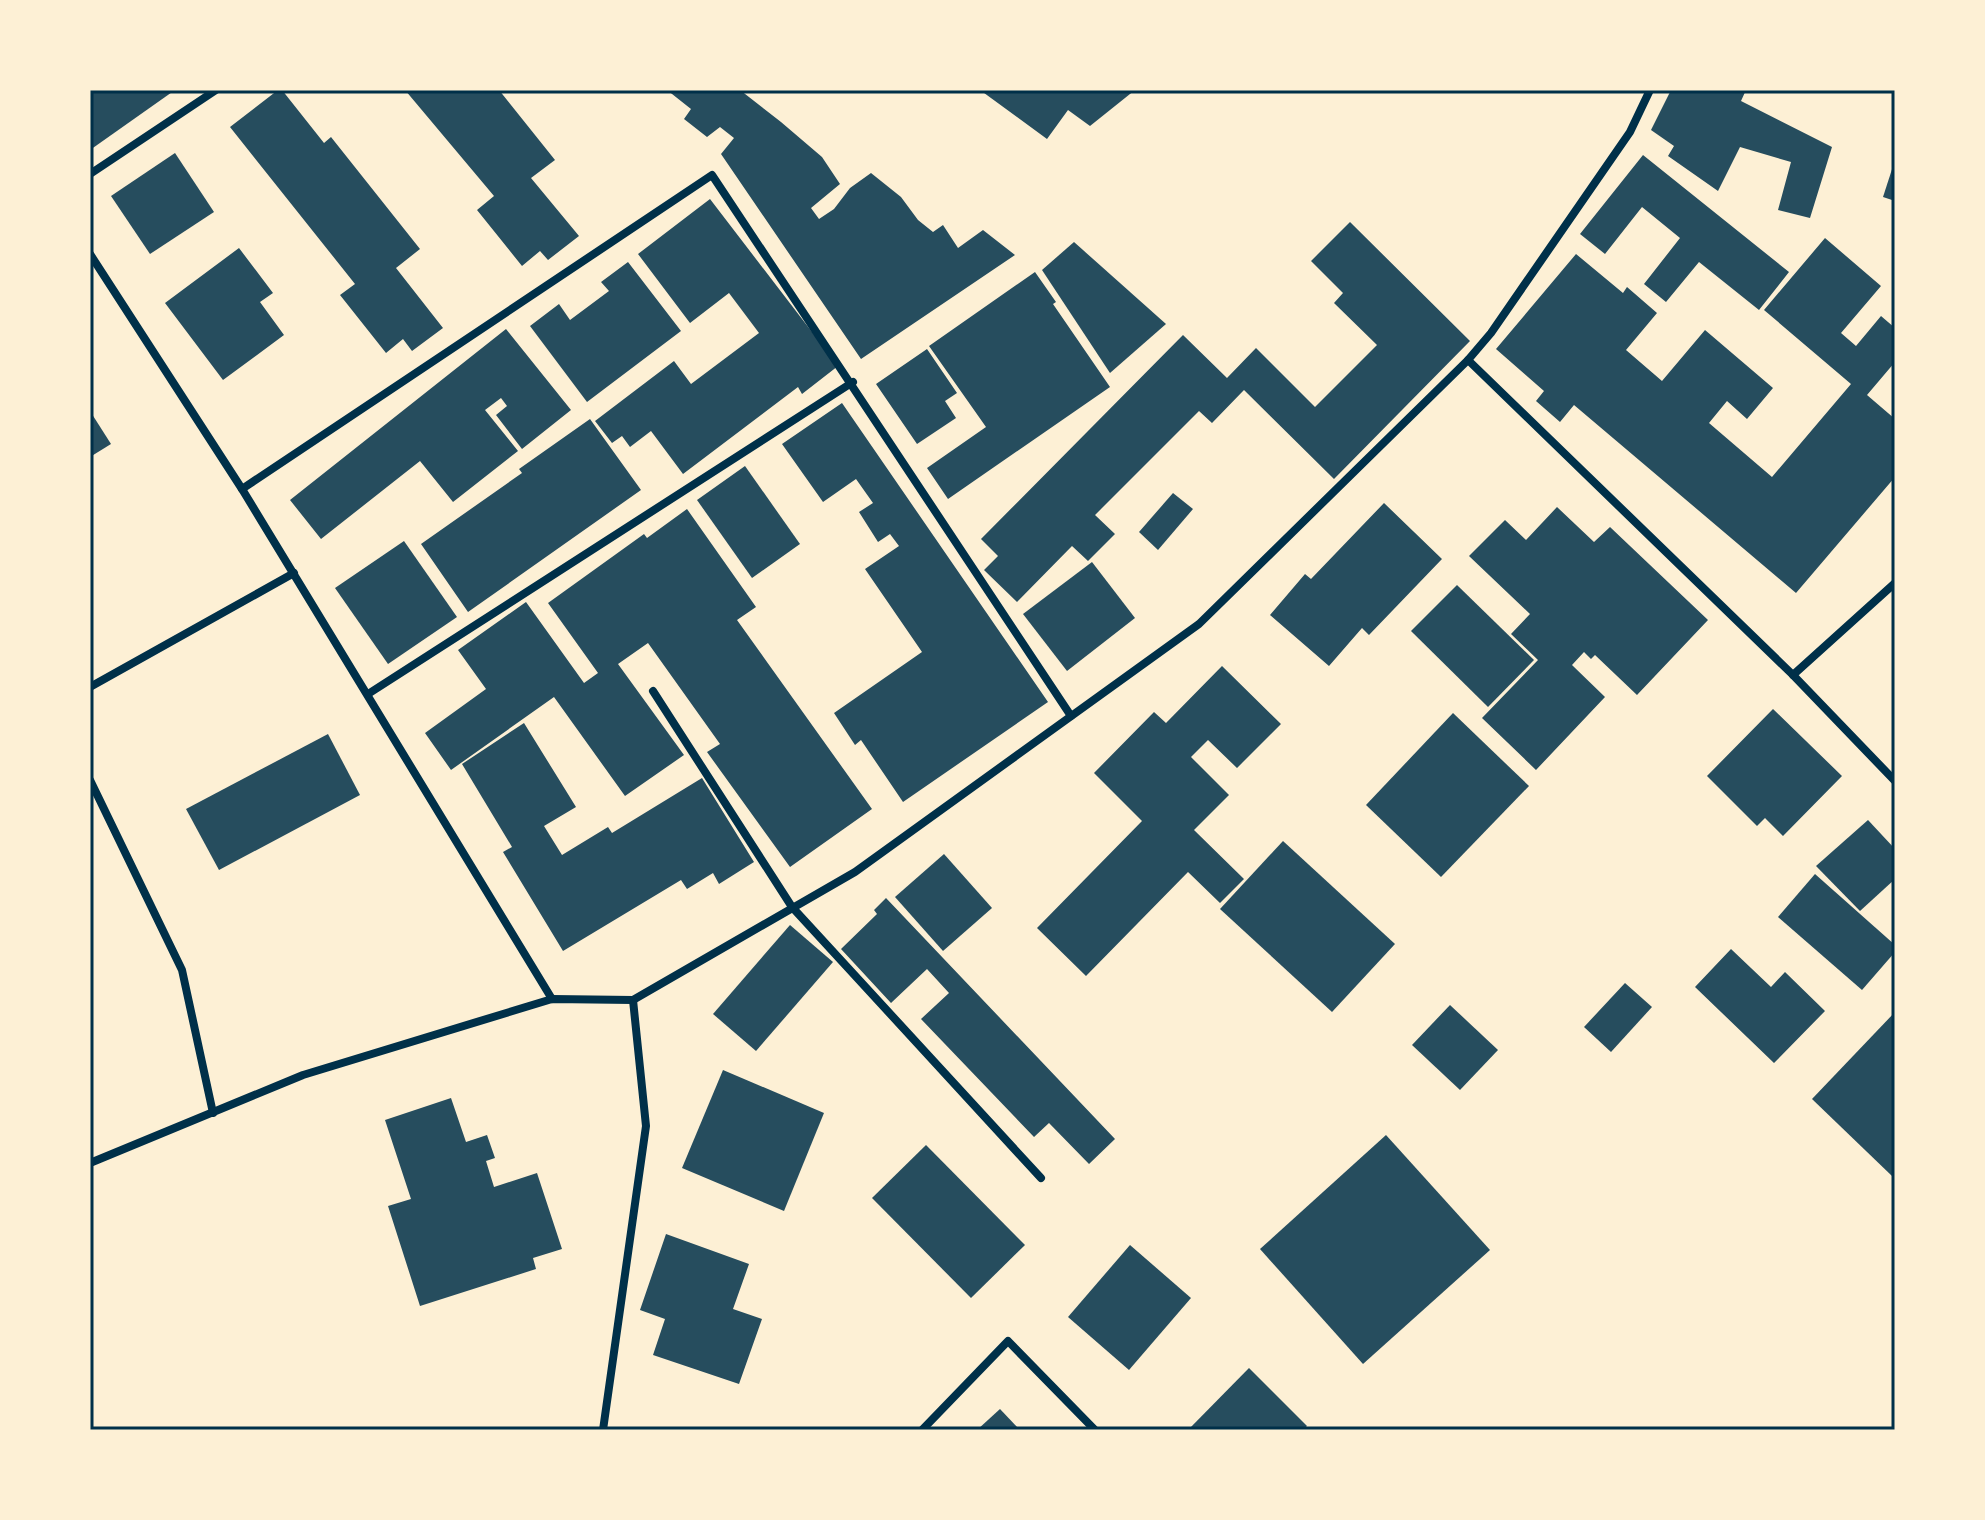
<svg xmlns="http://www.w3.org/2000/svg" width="1985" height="1520" font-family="Bitter,serif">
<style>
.building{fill:#264d5e}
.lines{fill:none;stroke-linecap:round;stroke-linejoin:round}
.minor{stroke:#003049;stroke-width:8}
.neatline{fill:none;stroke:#003049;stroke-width:3}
</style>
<rect width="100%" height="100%" fill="#fdf0d5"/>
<g class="building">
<path d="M90,90h85l-85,60z"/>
<path d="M278,90h4l42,53 7,-6 89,112 -24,19 47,60 -31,23 -9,-12 -17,14 -46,-58 15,-11 -125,-157z"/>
<path d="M405,90h94l56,70 -24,18 48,58 -31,24 -8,-9 -18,15 -45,-56 17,-14z"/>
<path d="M667,90h73l41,32 41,35 18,27 -29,24 8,11 15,-10 16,-21 21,-15 30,24 17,23 15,12 10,-7 15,23 25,-18 32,25 -154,104 -140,-205 13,-16 -14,-11 -13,10 -23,-18 7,-10z"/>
<path d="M980,90h155l-45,36 -22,-16 -21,29z"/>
<path d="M1671,90h75l-5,11 91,46 -22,71 -32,-8 13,-48 -51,-15 -22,44 -50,-35 6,-10 -23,-16z"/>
<path d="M175,153l39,59 -64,42 -39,-58z"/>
<path d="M1643,155l146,117 -30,38 -60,-48 -33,40 -22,-18 36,-46 -38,-31 -37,47 -25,-20z"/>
<path d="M1894,163h1v38l-12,-4z"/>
<path d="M710,199l128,167 -36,28 -4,-7 -115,87 -32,-43 -21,16 -8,-11 -10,7 -17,-22 79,-60 17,23 68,-51 -30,-40 -39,30 -52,-69z"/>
<path d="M1350,222l120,119 -136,138 -90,-89 -32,33 -13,-12 -104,104 20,19 -27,27 -16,-15 -55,56 -33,-32 14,-14 -17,-17 202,-204 44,43 29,-30 59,59 62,-62 -43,-42 9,-10 -32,-32z"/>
<path d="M1825,238l56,48 -40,47 15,13 25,-30 14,12v34l-28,33 28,24v58l-99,116 -222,-188 -14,17 -24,-21 8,-10 -48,-42 80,-95 47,39 4,-6 30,26 -31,37 36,31 43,-51 68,58 -26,31 -20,-18 -18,22 63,54 79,-93 -87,-74z"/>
<path d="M1074,242l92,82 -56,49 -68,-103z"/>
<path d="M239,248l34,45 -13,9 24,33 -61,45 -58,-77z"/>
<path d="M628,262l53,69 -94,71 -57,-76 29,-22 11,16 39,-29 -8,-9z"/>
<path d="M1035,272l21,30 -3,2 57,83 -162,112 -21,-31 59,-41 -57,-81z"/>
<path d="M506,329l65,81 -49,39 -26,-34 11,-9 -6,-8 -16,12 33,41 -65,51 -33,-41 -99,78 -31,-39z"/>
<path d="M927,349l30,44 -12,8 11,17 -39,26 -41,-60z"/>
<path d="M842,403l206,299 -145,100 -42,-62 -6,5 -21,-32 88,-61 -57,-83 34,-23 -9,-12 -12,8 -19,-30 14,-9 -17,-24 -33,23 -41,-58z"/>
<path d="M90,411l21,33 -21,13z"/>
<path d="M590,419l51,71 -173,122 -47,-68 101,-71 -3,-4z"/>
<path d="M745,466l55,78 -48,34 -55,-78z"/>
<path d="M1173,493l20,16 -35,41 -19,-18z"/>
<path d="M1384,503l58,56 -73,76 -7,-7 -33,38 -59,-51 35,-41 6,5z"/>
<path d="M1557,507l37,35 16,-15 98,93 -71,75 -42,-40 -4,4 -7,-7 -12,13 33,32 -69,73 -54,-52 56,-58 -27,-26 19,-20 -61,-58 36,-36 21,20z"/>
<path d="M687,509l69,98 -19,13 135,189 -82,58 -83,-115 13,-8 -72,-101 -30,21 66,91 -59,41 -71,-99 -103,73 -26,-37 61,-44 -28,-39 68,-48 58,81 14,-10 -50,-70 96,-69 3,4z"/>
<path d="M404,541l53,76 -69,47 -53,-76z"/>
<path d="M1092,562l43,56 -68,53 -44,-57z"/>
<path d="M1457,585l77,75 -46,47 -77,-76z"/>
<path d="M1222,666l59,58 -44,44 -29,-28 -17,17 38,38 -35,35 50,49 -24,24 -32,-31 -102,104 -49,-48 105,-107 -48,-48 60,-61 12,11z"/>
<path d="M1773,709l69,67 -59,60 -18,-18 -8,8 -50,-50z"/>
<path d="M1453,713l76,73 -88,91 -75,-72z"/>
<path d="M524,723l52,84 -32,19 18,29 46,-28 4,6 90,-55 52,84 -35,22 -6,-11 -26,16 -6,-9 -118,71 -60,-99 9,-5 -50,-83z"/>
<path d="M328,734l32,61 -141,75 -33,-61z"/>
<path d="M1868,820l27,29v30l-35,32 -44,-45z"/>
<path d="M1283,841l112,103 -63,68 -112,-103z"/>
<path d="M944,854l48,54 -49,43 -48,-54z"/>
<path d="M1815,874l80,71v7l-33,38 -84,-73z"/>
<path d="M886,898l229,241 -26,25 -40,-41 -15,14 -113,-118 28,-26 -22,-24 -36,34 -50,-54 36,-35 -3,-4z"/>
<path d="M790,925l43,37 -77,89 -43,-37z"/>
<path d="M1731,949l40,38 14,-15 40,39 -51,52 -79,-76z"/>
<path d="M1625,983l27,24 -41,45 -27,-25z"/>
<path d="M1450,1005l48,45 -38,40 -48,-45z"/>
<path d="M1895,1012v161l-3,3 -80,-77z"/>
<path d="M723,1070l101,43 -40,98 -102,-43z"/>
<path d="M451,1098l15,44 21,-7 8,23 -9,3 8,26 43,-14 25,76 -29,9 3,11 -116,37 -32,-100 23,-7 -26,-79z"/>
<path d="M1386,1135l104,115 -127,114 -103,-115z"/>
<path d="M926,1145l99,100 -54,53 -99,-100z"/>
<path d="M666,1234l83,30 -16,45 29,10 -23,65 -86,-29 12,-36 -25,-9z"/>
<path d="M1130,1245l61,53 -62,72 -61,-53z"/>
<path d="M1249,1368l58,58 -4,4h-115z"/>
<path d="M1000,1409l20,21h-43z"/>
</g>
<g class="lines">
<g class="minor">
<path d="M90,174l126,-84"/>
<path d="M90,254l152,235 310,510"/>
<path d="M1468,360l325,315 102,106"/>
<path d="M242,489l470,-314 359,541"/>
<path d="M1793,675l102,-92"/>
<path d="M90,687l204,-114"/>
<path d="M653,691l139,216 249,271"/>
<path d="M368,694l485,-312"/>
<path d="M90,780l92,190 31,143"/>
<path d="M90,1163l213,-88 249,-76 81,1 222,-128 344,-248 269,-264 23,-27 139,-201 20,-42"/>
<path d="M603,1430l43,-304 -13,-126"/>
<path d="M922,1430l86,-89 87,89"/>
</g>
</g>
<rect width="1985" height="1520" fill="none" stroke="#fdf0d5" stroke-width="184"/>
<rect x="92" y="92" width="1801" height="1336" class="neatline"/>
</svg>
